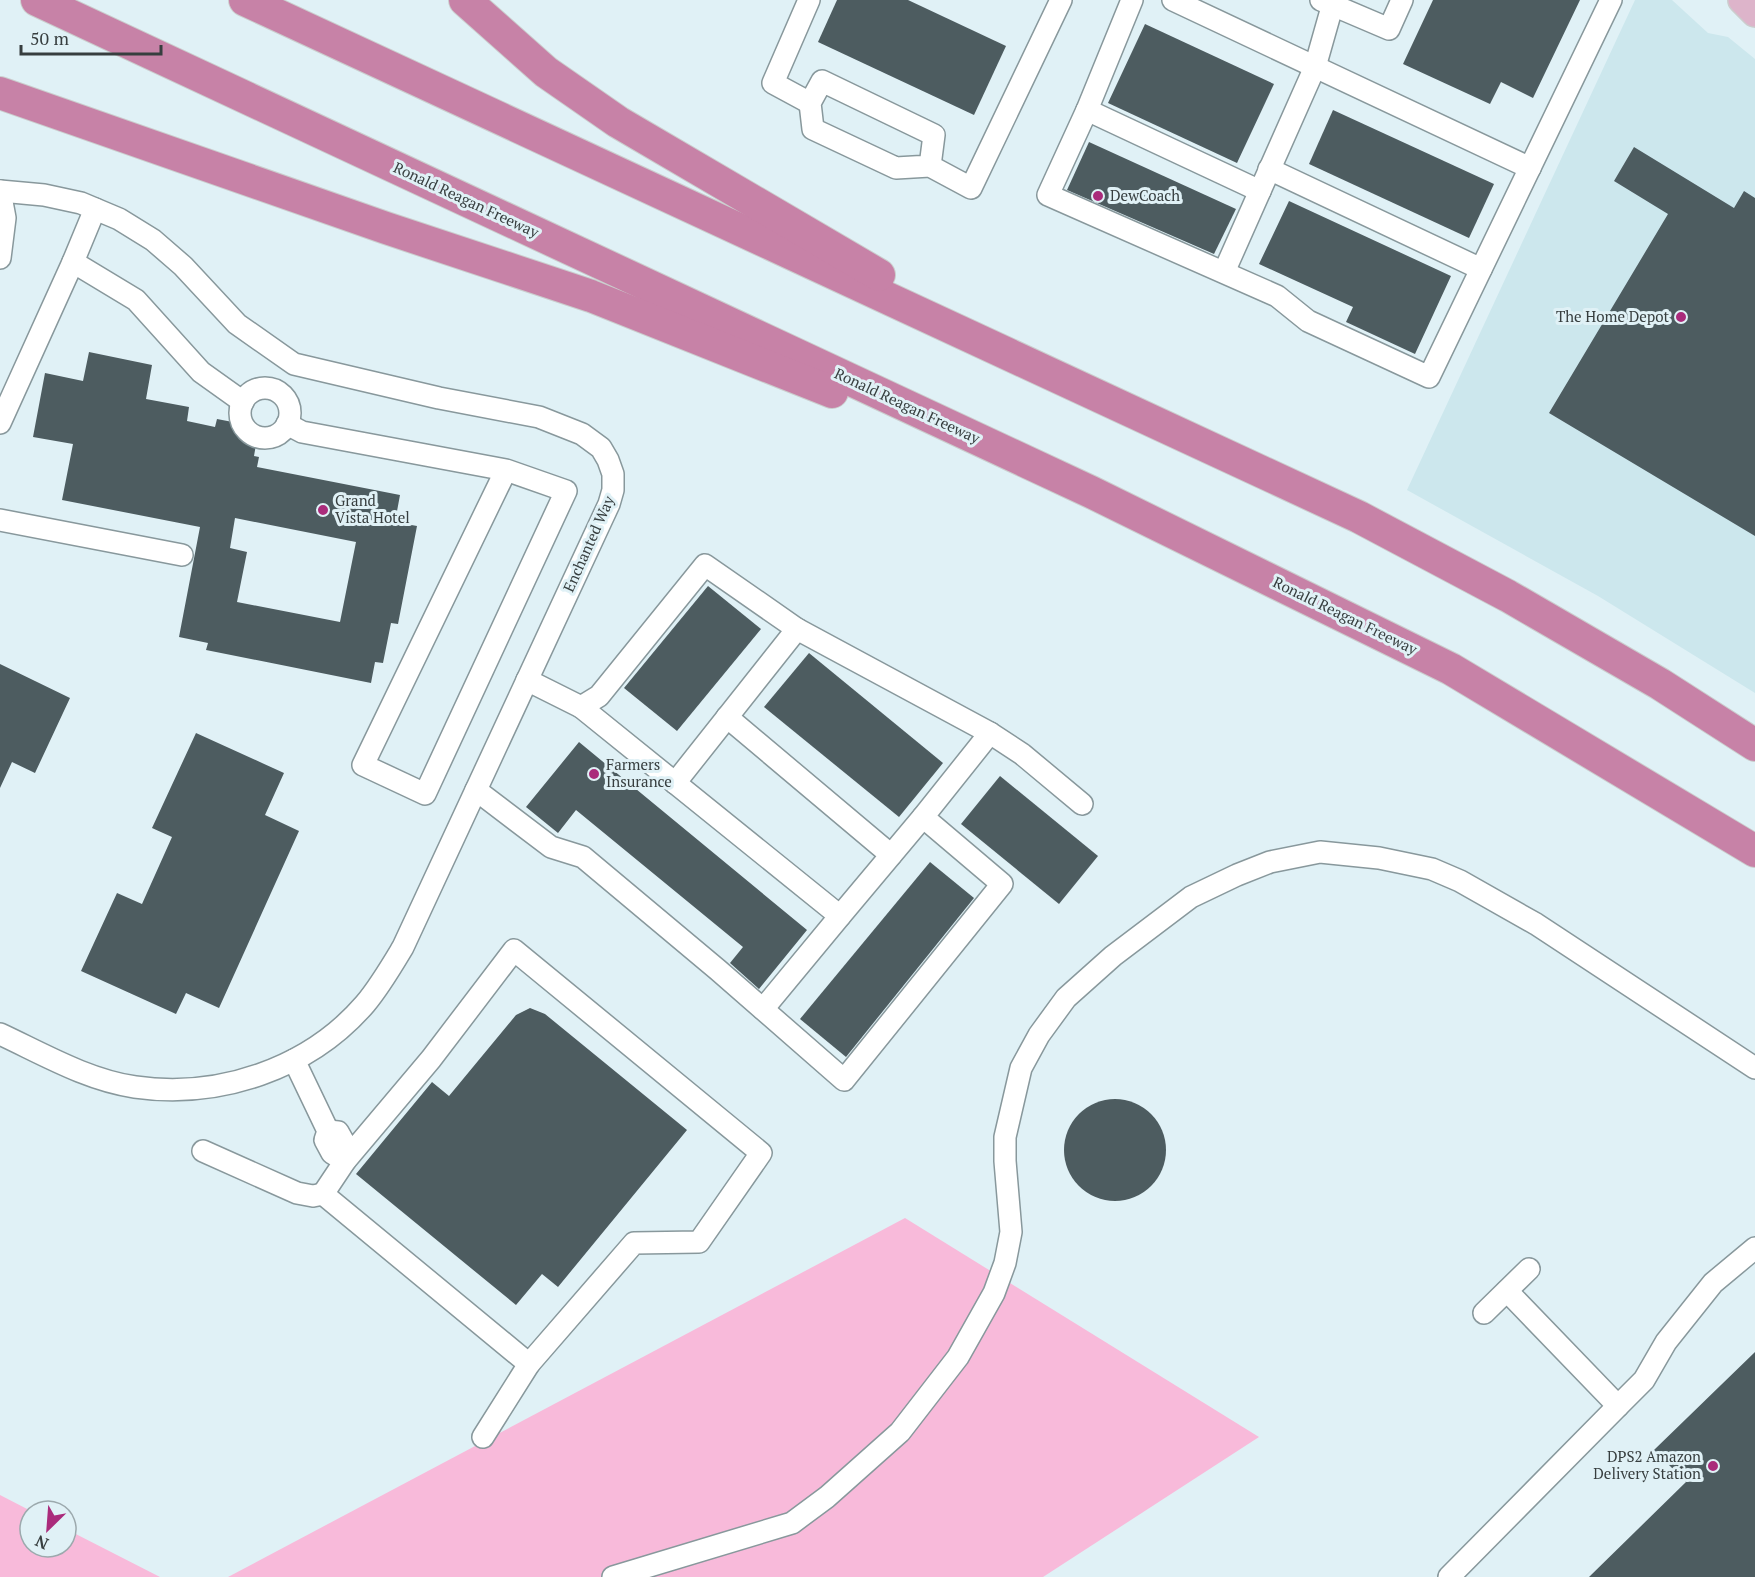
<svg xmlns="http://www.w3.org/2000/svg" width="1755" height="1577" font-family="'PT Serif',serif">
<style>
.built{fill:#cce7ed}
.green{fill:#f8bada}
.building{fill:#4d5c60;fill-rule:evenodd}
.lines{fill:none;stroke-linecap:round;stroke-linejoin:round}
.minor-casing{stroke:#88989c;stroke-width:24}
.major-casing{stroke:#cbcdcd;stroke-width:30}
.highway-casing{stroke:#cbcdcd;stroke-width:34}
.minor{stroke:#fff;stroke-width:21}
.major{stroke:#ddb4ca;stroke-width:27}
.highway{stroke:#c782a7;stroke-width:32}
.poi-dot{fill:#aa2b7b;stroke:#e0f1f6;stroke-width:2}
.labels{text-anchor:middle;stroke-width:6;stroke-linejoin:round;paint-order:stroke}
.poi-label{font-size:15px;fill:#373e3f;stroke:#e0f1f6;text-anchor:start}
.street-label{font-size:15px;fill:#373e3f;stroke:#e0f1f6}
</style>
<rect width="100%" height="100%" fill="#e0f1f6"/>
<path class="built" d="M1635,0h37l36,33 20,4 27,22v634l-157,-97 -191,-106z"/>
<g class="green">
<path d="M905,1218l354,219 -216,140h-815z"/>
<path d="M0,1495l31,16 -1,36h36v-18l94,48h-160z"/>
</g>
<g class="building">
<path d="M837,0h71l98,46 -32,69 -156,-73z"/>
<path d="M1433,0h147l-47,98 -32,-16 -11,22 -87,-40z"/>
<path d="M1145,24l129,60 -37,79 -129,-60z"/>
<path d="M1333,110l161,74 -25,54 -160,-74z"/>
<path d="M1089,142l147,67 -22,45 -147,-64z"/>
<path d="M1634,147l100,61 10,-17 11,7v338l-206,-123 119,-199 -54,-33z"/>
<path d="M1289,201l162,75 -36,78 -69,-32 7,-15 -94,-43z"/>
<path d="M89,352l63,13 -6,34 43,8 -2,14 28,6 2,-8 42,8 -5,29 5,1 -2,10 143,28 -5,27 22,4 -19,98 -7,-1 -8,40 -8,-1 -4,21 -165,-33 2,-7 -29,-6 21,-110 -138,-27 11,-56 -40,-7 12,-64 38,8zM235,518l121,24 -16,80 -103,-20 10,-50 -17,-4z"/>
<path d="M708,586l53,43 -84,102 -53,-43z"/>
<path d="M809,653l134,110 -44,54 -135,-110z"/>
<path d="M0,664l70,34 -35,75 -23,-11 -12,26z"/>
<path d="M196,733l88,40 -19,42 34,16 -80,177 -33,-15 -10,21 -95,-43 36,-78 25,11 30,-67 -20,-9z"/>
<path d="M579,742l228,188 -48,59 -29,-26 13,-16 -167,-137 -18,23 -32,-26z"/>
<path d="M1000,776l98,80 -39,48 -98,-80z"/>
<path d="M930,862l44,36 -128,159 -46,-38z"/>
<path d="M530,1008l15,6 142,116 -129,157 -16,-13 -26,31 -160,-131 76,-92 17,14 67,-81z"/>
<circle cx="1115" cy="1150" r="51"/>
<path d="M1755,1352v225h-166l97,-95 -32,-32z"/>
</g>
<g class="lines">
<defs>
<g id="minor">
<path d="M809,0l-36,83 37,20"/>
<path d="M1132,0l-45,110 -39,85 229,101 31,25 121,56 182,-377"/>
<path d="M1173,0l357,168"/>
<path d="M1321,0l68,29 13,-29"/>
<path d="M1087,110l173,81"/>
<path d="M930,166l4,-31 -112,-54 -12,22 3,26 83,39 34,-2 41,22 90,-188"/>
<path d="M1269,169l212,100"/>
<path d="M0,191l44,4 37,8 38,16 34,21 30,26 54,58 57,40 145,34 100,19 43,17 19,14 7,12 5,14v16l-4,14 -206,443c-12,20 -23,39 -38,57 -56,65 -146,95 -230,83 -48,-7 -92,-33 -135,-53"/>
<path d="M0,258l5,-40 -5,-27"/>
<path d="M73,262l22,-53"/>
<path d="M1224,272l91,-205 19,-67"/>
<circle cx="265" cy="413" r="25"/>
<path d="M0,423l73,-161 63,38 65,72 42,30"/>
<path d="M287,424l15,8 204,38 -143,295 62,29 141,-303 -60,-21"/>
<path d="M0,520l182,35"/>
<path d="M581,707l259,209 -77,93"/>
<path d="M727,717l164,138"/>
<path d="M990,733l32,21 60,50"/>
<path d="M675,783l122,-154"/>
<path d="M476,790l75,57 32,10 135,113 126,110 158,-196 -79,-67 67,-84 -193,-104 -92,-64 -106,131 -18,11 -54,-27"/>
<path d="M840,916l83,-99"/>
<path d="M294,1060l34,71 -3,9 7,13 13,8"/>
<path d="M328,1131l10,1 9,16 -2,13 -22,33 206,170 105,-121 65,-1 62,-89 -247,-203 -83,109 -86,102"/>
<path d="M203,1151l94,42 16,3 10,-2"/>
<path d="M1507,1291l111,115 26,-26 22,-38 47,-59 42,-35"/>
<path d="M1484,1313l45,-44"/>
<path d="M483,1437l46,-73"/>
<path d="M613,1577l179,-54 35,-26 73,-65 58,-75 36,-64 11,-30 6,-31 -6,-71v-24l16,-69 18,-33 27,-37 47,-42 78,-59 46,-22 33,-13 50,-10 59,6 53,11 28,12 76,43 219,144"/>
<path d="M1449,1577l169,-171"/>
</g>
<path id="major" d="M1742,0l13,13"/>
<g id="highway">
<path d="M37,0l1054,492 360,177 304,182"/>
<path d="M245,0l1114,517 149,79 152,88 95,61"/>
<path d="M465,0l81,72 72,50 261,153"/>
<path d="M0,93l386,135 205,68 241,96"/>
</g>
</defs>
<use href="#minor" class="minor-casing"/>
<use href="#major" class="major-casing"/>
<use href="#highway" class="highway-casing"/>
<use href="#minor" class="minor"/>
<use href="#major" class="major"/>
<use href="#highway" class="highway"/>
</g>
<g class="poi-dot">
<circle cx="1098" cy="196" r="6"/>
<circle cx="1681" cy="317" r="6"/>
<circle cx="323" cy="510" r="6"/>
<circle cx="594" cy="774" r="6"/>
<circle cx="1713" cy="1466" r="6"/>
</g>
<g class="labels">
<g class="poi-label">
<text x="1110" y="201">DewCoach</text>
<text x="1669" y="322" text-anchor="end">The Home Depot</text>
<text x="335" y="506">Grand<tspan x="335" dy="17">Vista Hotel</tspan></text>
<text x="606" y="770">Farmers<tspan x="606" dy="17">Insurance</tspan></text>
<text x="1701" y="1462" text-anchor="end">DPS2 Amazon<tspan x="1701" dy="17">Delivery Station</tspan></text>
</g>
<g class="street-label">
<text transform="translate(466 200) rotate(25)" y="5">Ronald Reagan Freeway</text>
<text transform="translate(907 406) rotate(25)" y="5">Ronald Reagan Freeway</text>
<text transform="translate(589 544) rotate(-66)" y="5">Enchanted Way</text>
<text transform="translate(1345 616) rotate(26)" y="5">Ronald Reagan Freeway</text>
</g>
</g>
<g transform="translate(48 1529) rotate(205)"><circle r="28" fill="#e0f1f6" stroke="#9ca9ad" stroke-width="1.5"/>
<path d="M0-4.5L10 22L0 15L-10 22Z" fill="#aa2b7b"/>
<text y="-9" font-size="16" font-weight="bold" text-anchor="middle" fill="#373e3f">N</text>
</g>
<path d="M21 45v9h140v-9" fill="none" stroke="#373e3f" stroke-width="3"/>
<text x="30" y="45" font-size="18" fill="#373e3f" stroke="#e0f1f6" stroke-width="4.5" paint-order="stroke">50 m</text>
</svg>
